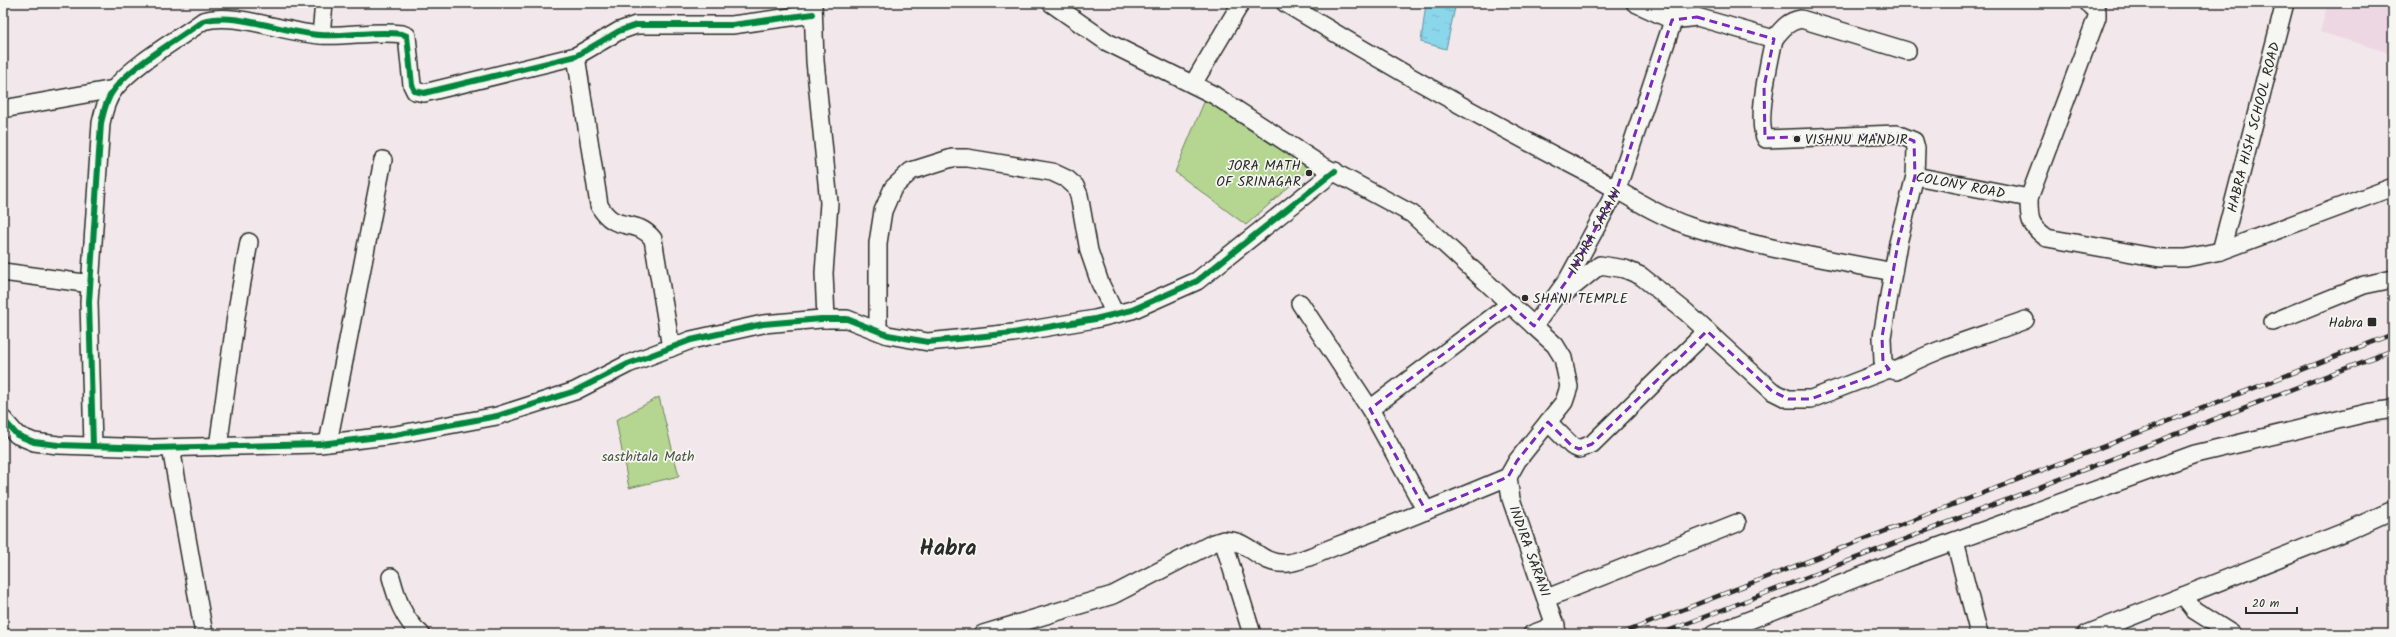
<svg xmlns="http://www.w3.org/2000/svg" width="2396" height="637" font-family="Kalam,sans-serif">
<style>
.built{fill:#edd7e3}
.park{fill:#b4d690;stroke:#70805e}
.water{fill:url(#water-ripples);stroke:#64929e}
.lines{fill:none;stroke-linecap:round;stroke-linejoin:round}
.minor-casing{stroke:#2b2b2b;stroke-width:20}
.minor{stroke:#f6f6f2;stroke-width:17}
.rail-casing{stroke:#2b2b2b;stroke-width:4.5}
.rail{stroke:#f6f6f2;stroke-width:3;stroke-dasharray:9;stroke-linecap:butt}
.cycleway-casing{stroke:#f6f6f2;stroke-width:8}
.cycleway{stroke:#00873e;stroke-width:6}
.marked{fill:none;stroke:#7b2cbf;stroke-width:3;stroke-dasharray:8 5;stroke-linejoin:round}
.poi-dot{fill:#2b2b2b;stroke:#f6f6f2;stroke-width:1.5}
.labels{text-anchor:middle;stroke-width:3.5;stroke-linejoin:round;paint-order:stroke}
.street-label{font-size:14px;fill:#2b2b2b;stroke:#f6f6f2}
.poi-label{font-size:14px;fill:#2b2b2b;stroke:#f6f6f2;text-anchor:start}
.park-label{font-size:14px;fill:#4d5644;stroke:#f6f6f2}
.town-label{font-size:22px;font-weight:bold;fill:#2b2b2b;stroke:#f6f6f2}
</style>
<defs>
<pattern id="water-ripples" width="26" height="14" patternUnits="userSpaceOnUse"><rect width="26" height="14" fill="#8ad6ea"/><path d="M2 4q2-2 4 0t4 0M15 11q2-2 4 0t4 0" fill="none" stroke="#77b8c9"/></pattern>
</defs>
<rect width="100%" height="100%" fill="#f2e8eb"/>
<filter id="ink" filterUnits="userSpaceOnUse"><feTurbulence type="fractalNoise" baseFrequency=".025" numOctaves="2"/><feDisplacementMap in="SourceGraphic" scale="8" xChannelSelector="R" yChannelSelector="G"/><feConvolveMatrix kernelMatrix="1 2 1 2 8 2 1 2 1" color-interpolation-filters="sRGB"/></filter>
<g filter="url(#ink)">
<path class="built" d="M2328,3h65v51l-73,-22z"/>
<g class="park">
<path d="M1207,95l103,73 -64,57 -71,-53z"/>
<path d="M659,397l20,79 -50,12 -13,-68z"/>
</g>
<path class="water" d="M1426,3h30l-10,46 -25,-7z"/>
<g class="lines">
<defs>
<g id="minor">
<path d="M813,3l2,58 14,142 -5,70 2,46"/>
<path d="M1051,3l56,39 107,53 107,70 91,49 122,112"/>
<path d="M1285,3c97,59 196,115 297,167 36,19 69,43 107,56 67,21 136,33 204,46"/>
<path d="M1635,3l37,17"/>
<path id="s1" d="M1672,20l25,-3 77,22c-4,19 -19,85 -8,100l131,-5 17,7 2,7 -1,28 114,22c0,21 0,27 18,40l113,20h26l35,-7 172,-64"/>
<path d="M321,35l3,-32"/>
<path d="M1774,39c8,-10 14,-18 27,-20l106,32"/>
<path d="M576,56l23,149c16,30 36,11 54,34l18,109"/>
<path d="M1193,84l48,-81"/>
<path d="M3,109l111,-20"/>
<path d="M1915,176l-17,67 -16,94 1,25 6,7 7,2c41,-24 85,-34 129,-51"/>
<path d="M2029,198l68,-181v-6l-9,-8"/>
<path id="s2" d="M2221,251l64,-248"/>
<path d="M3,272l88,12"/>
<path d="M1564,294l36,-29 25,4 16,7 45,36 86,79 16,8h23l78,-30"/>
<path d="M1300,303l70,106 56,102"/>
<path d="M2273,322l91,-37 29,-6"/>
<path d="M878,331v-88l5,-32 10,-23 18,-17 41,-13h15l85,14 15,7 8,7 4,9 10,56 11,32 15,31"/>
<path d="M1370,409l140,-105"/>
<path d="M3,419l14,16 17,7 24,3 95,3 167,-4 75,-9 102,-19 78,-25 53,-27 63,-24 72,-16 58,-5h26l41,16 40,7 85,-9 82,-14 37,-9 65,-29 138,-110"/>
<path d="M1548,422l24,24 7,3 13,-5 115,-113"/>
<path d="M328,443l55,-283"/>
<path d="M93,446l-4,-144 12,-179c3,-13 6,-25 14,-35 19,-24 62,-48 88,-67 31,-10 82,12 117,14 27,2 55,-5 82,-1l5,2 5,49 3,6 9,2 152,-37 43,-25 17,-6h96l81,-11"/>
<path d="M218,447l18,-131 13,-74"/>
<path d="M171,448l33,186"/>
<path d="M1223,540l29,94"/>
<path d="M1955,541l24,93"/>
<path d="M391,577c6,22 12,42 30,57"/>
<path d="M2183,596l11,14 38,24"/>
<path d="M1547,598l190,-75"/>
<path d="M983,634l130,-39 100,-52c36,-12 42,24 75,20 16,-2 35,-12 51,-18 57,-21 113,-45 169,-68"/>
<path d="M1532,634l24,-9"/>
<path id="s3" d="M1558,634l-47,-135 -3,-22 9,-16 47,-59 5,-15 -6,-29 -8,-13 -21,-19 34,-47 49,-90 62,-186"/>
<path d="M1714,634l188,-74 293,-106 172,-41 26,-4"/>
<path d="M2087,634l255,-101 51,-23"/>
</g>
</defs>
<use href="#minor" class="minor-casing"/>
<use href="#minor" class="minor"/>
<defs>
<g id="rail">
<path d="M1620,634l773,-300"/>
<path d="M1660,634l733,-284"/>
</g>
</defs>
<use href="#rail" class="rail-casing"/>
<use href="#rail" class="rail"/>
<defs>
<g id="cycleway">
<path d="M3,419l14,16 17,7 24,3 95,3 167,-4 75,-9 102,-19 78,-25 53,-27 63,-24 72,-16 58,-5h26l41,16 40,7 85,-9 82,-14 37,-9 65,-29 138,-110"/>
<path d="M93,446l-4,-144 12,-179c3,-13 6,-25 14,-35 19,-24 62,-48 88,-67 31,-10 82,12 117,14 27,2 55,-5 82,-1l5,2 5,49 3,6 9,2 152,-37 43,-25 17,-6h96l81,-11"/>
</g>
</defs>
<use href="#cycleway" class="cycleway-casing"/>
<use href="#cycleway" class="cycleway"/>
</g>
</g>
<path class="marked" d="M1697,17l77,22 -10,47 1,52 132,-4 17,7 1,35 -17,67 -16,94 1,25 6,7 -78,30h-23l-16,-8 -65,-60 -115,113 -13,5 -7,-3 -24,-24 -31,39 -9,16 -82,34 -56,-102 140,-105 24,22 34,-47 49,-90 55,-169z"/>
<g class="poi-dot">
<circle cx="1797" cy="139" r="4"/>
<circle cx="1309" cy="173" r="4"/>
<circle cx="1525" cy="298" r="4"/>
<rect x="2367" y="317" width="10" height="10" rx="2"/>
</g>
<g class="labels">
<g class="street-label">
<text dy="5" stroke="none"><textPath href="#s2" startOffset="128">HABRA HISH SCHOOL ROAD</textPath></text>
<text dy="5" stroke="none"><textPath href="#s1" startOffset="438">COLONY ROAD</textPath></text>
<text dy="5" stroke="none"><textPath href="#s3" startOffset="461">INDIRA SARANI</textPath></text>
<text transform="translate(1530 551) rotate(70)" y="5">INDIRA SARANI</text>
</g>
<g class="poi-label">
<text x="1805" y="144">VISHNU MANDIR</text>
<text x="1301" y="170" text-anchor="end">JORA MATH<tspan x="1301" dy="16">OF SRINAGAR</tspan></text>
<text x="1533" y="303">SHANI TEMPLE</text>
<text x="2363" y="327" text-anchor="end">Habra</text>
</g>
<g class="park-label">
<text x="648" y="461">sasthitala Math</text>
</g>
<g class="town-label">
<text x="948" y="555">Habra</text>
</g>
</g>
<rect width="2396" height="637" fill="none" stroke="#f6f6f2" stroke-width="16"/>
<rect x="8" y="8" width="2380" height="621" fill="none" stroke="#2b2b2b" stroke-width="1.5" filter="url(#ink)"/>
<path d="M2246 607v6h51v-6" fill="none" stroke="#2b2b2b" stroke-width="2"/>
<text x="2252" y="607" font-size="12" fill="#2b2b2b" stroke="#f6f6f2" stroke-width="3" paint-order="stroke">20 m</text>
</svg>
